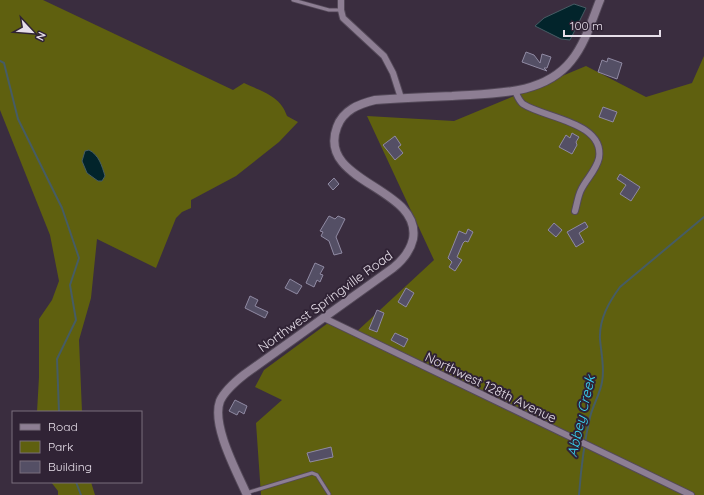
<svg xmlns="http://www.w3.org/2000/svg" width="704" height="495" font-family="Quicksand,sans-serif">
<style>
.green{fill:#5f600f}
.water{fill:#02242b;stroke:#465c64}
.lines{fill:none;stroke-linecap:round;stroke-linejoin:round}
.stream{stroke:#465c64;stroke-width:2}
.building{fill:#544f65;stroke:#908aa3}
.service-casing{stroke:#544959;stroke-width:4.5}
.minor-casing{stroke:#544959;stroke-width:8}
.tertiary-casing{stroke:#544959;stroke-width:10}
.service{stroke:#8d7e93;stroke-width:3}
.minor{stroke:#8d7e93;stroke-width:6}
.tertiary{stroke:#8d7e93;stroke-width:8}
.labels{text-anchor:middle;stroke-width:4;stroke-linejoin:round;paint-order:stroke}
.street-label{font-size:13px;fill:#e6dee9;stroke:#302335}
.water-label{font-size:14px;font-style:italic;fill:#39d7f6;stroke:#302335}
</style>
<rect width="100%" height="100%" fill="#3a2d3f"/>
<g class="green">
<path d="M0,0h43l190,90 11,-7c17,8 37,13 43,33l11,6 -19,20 -43,34 -45,24v8l-9,4 -6,6 -20,50 -59,-29 -6,59 -12,42 3,72h-45l2,-35v-58l13,-19 7,-19 -9,-46 -50,-125z"/>
<path d="M704,56v439h-443l-5,-72 26,-23 -27,-13 9,-17 64,-47 25,12 81,-75 -67,-144 87,5 132,-55 60,31 46,-14z"/>
<path d="M51,482h40l4,13h-37v-4z"/>
</g>
<g class="water">
<path d="M574,4l12,4 -16,32 -9,-1 -26,-13 9,-8z"/>
<path d="M89,150c10,5 13,16 16,26l-3,5h-4l-11,-8 -5,-12 3,-10z"/>
</g>
<g class="lines">
<g class="stream">
<path d="M0,61l4,2 14,56 44,89 17,50 -9,27 6,35 -19,39 2,53"/>
<path d="M76,482l5,13"/>
<path d="M579,495c2,-27 5,-52 11,-78 3,-12 10,-23 12,-35 3,-14 -1,-29 -2,-43 -1,-20 9,-37 20,-52l84,-70"/>
</g>
</g>
<g class="building">
<path d="M526,52l8,3 6,8 2,-9 9,3 -4,11h-3l3,3 -25,-9z"/>
<path d="M608,58l14,5 -5,16 -19,-7 4,-12 5,2z"/>
<path d="M603,107l14,5 -4,10 -14,-5z"/>
<path d="M572,133l7,4 -3,5 1,3 -5,9 -13,-7 7,-12 4,3z"/>
<path d="M395,136l6,9 -3,2 5,6 -8,7 -12,-15z"/>
<path d="M620,174l20,13 -9,14 -11,-7 6,-9 -9,-6z"/>
<path d="M334,178l5,6 -6,6 -5,-6z"/>
<path d="M329,216l6,3 3,-3 7,3 -9,18 6,16 -8,2 -5,-14 -8,-5 2,-4 -3,-1z"/>
<path d="M585,222l3,5 -9,6 5,9 -8,5 -9,-15z"/>
<path d="M554,223l8,7 -6,7 -8,-7z"/>
<path d="M468,229l5,3 -5,10 -3,-1 -2,2 -6,14 5,3 -7,11 -6,-4 3,-5 -4,-4 11,-27 7,3z"/>
<path d="M315,263l9,4 -4,7 3,1 -3,7 -3,-2 -3,7 -8,-4z"/>
<path d="M290,279l12,7 -5,8 -12,-6z"/>
<path d="M406,288l8,5 -8,14 -8,-5z"/>
<path d="M250,296l8,4 -3,6 13,6 -3,6 -20,-10z"/>
<path d="M377,310l7,3 -7,19 -8,-3z"/>
<path d="M395,333l13,6 -4,8 -13,-7z"/>
<path d="M235,400l12,6 -3,8 -5,-3 -2,4 -8,-4z"/>
<path d="M331,447l2,10 -23,5 -3,-9z"/>
</g>
<g class="lines">
<defs>
<g id="service">
<path d="M293,0l36,10h12"/>
<path d="M246,493l66,-20 5,2 12,19"/>
</g>
<g id="minor">
<path d="M341,0v10l2,8 41,38 9,17 8,25"/>
<path d="M515,91c2,4 4,10 8,13 21,14 82,18 76,54 -3,13 -13,21 -18,32 -3,6 -4,14 -6,21"/>
<path d="M324,318l367,177"/>
</g>
<path id="tertiary" d="M247,495c-10,-23 -36,-70 -27,-94 5,-11 16,-20 25,-27l148,-106c10,-8 17,-16 20,-29 9,-52 -97,-56 -76,-112 6,-17 22,-23 38,-27 26,-2 51,-3 77,-4 40,-3 91,0 119,-35 14,-17 21,-41 29,-61"/>
</defs>
<use href="#service" class="service-casing"/>
<use href="#minor" class="minor-casing"/>
<use href="#tertiary" class="tertiary-casing"/>
<use href="#service" class="service"/>
<use href="#minor" class="minor"/>
<use href="#tertiary" class="tertiary"/>
</g>
<g class="labels">
<g class="street-label">
<text transform="translate(325 301) rotate(-36)" y="5">Northwest Springville Road</text>
<text transform="translate(491 387) rotate(26)" y="5">Northwest 128th Avenue</text>
</g>
<g class="water-label">
<text transform="translate(581 416) rotate(-77)" y="5">Abbey Creek</text>
</g>
</g>
<rect x="12" y="411" width="130" height="72" fill="#302335" stroke="#796e7d"/>
<rect x="20" y="424" width="20" height="6" fill="#8d7e93" stroke="#796e7d"/>
<text x="48" y="431" font-size="12" fill="#e6dee9">Road</text>
<rect x="20" y="441" width="20" height="12" fill="#5f600f" stroke="#796e7d"/>
<text x="48" y="451" font-size="12" fill="#e6dee9">Park</text>
<rect x="20" y="461" width="20" height="12" fill="#544f65" stroke="#796e7d"/>
<text x="48" y="471" font-size="12" fill="#e6dee9">Building</text>
<g transform="translate(32 32) rotate(116)" stroke="#302335" stroke-width="3" paint-order="stroke">
<path d="M0-3L7 15L0 10L-7 15Z" fill="#e6dee9"/>
<text y="-6" font-size="11" font-weight="bold" text-anchor="middle" fill="#e6dee9">N</text>
</g>
<path d="M564 30v6h96v-6" fill="none" stroke="#e6dee9" stroke-width="2"/>
<text x="570" y="30" font-size="12" fill="#e6dee9" stroke="#302335" stroke-width="3" paint-order="stroke">100 m</text>
</svg>
